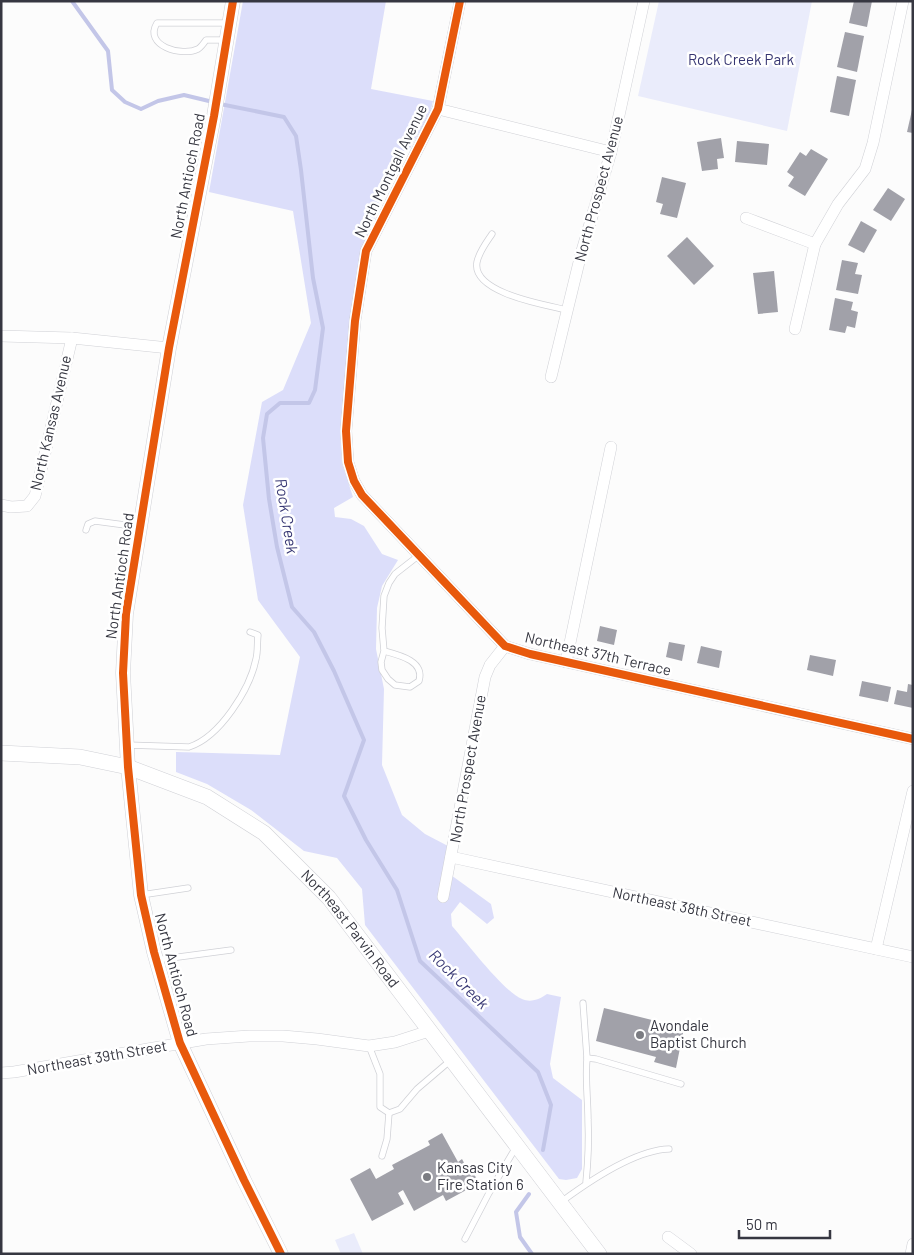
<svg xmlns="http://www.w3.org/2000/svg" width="914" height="1255" font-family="Barlow,sans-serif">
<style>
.green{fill:#eaecfb}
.forest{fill:#dcdefa}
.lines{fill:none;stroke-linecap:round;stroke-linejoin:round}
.stream{stroke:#c3c6e8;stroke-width:4}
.building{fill:#a1a1a9}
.service-casing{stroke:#d0d1d6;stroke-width:7}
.minor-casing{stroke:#d0d1d6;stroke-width:12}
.tertiary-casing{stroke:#d0d1d6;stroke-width:15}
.secondary-casing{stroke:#d0d1d6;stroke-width:16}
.service{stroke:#fff;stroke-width:5.5}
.minor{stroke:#fff;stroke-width:11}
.tertiary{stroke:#fff;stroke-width:14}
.secondary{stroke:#fff;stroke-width:15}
.cycleway-casing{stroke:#fff;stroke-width:11}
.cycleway{stroke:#e8590c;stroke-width:8}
.poi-dot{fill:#7b7c82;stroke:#fff;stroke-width:2}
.labels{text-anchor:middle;stroke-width:5;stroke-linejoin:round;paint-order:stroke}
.park-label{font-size:15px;fill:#363571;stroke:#fff}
.street-label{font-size:15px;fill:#363741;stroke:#fff}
.poi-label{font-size:15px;fill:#363741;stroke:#fff;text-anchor:start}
.water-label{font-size:16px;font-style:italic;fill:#383874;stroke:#fff}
</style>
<rect width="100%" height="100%" fill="#fcfcfc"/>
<g class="green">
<path d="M659,1h153l-25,130 -149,-35z"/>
<path d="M354,1233l9,21h-22l-6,-14z"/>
</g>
<path class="forest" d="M243,1h143l-15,88 62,12 -3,13 -21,36 -14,4 -19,36 4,16 -18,42 -5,21 -17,163 2,31 11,34 -19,11 1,9 16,2 13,7 18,28 16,6 -16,26 -5,22 -1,41 8,40 -2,76 20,50 23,19 23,12 -4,24 47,34 3,14 -7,6 -27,-22 -9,12 1,12c15,17 52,66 70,73 9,4 18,0 25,-5l14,3 -11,67 3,14 29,22v69l-5,9 -11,2 -7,-1 -194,-254 -3,-36 -25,-31 -33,-7 -53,-41 -44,-26 -31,-12v-20l104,3 20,-98 -42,-57 -15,-95 19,-103 21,-12 28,-67 -18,-112 -84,-19z"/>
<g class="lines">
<g class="stream">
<path d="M72,1l36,50 4,39 13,12 16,7 17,-8 26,-6 29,7"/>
<path d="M220,104l64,13 12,19 5,34 12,108 10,50 -8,62 -6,13h-29l-13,11 -4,24 6,61 8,48 15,60 22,25 20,39 30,69 -20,56 22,44 31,50 23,71 118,111 13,33 -8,45"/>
<path d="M529,1194l-13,18 4,25 12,17"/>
</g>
</g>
<g class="building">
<path d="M854,1h18l-5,26 -18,-4z"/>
<path d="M845,32l19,4 -7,36 -20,-5z"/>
<path d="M837,76l19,4 -7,36 -19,-4z"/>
<path d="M912,110h1v23l-6,-1z"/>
<path d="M721,138l3,20 -7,1 1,10 -16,2 -5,-29z"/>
<path d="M737,141l32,3 -2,21 -32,-3z"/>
<path d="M811,149l17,10 -23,37 -17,-10 6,-9 -7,-5 13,-20 6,4z"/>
<path d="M662,177l24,6 -9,35 -17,-4 3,-10 -7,-2z"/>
<path d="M888,188l17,11 -14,22 -18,-11z"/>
<path d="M861,221l16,9 -13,23 -16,-8z"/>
<path d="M687,237l27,29 -20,19 -27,-29z"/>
<path d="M842,260l16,3 -3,11 7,1 -4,19 -22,-4z"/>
<path d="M774,271l4,41 -20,2 -5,-41z"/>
<path d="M835,298l18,4 -2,8 7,2 -3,16 -8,-2 -2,7 -16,-3z"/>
<path d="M600,626l17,4 -3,15 -17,-4z"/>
<path d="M669,642l16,3 -3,16 -16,-4z"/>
<path d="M701,646l21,5 -3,17 -22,-5z"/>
<path d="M810,655l26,5 -3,16 -26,-6z"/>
<path d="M862,681l29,6 -3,15 -29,-6z"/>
<path d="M908,684l5,1v23l-19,-4 3,-14 10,2z"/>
<path d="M604,1008l80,20 -8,40 -22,-6 2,-5 -60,-16z"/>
<path d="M442,1133l16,29 4,-3 9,17 3,-2 4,7 -9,5 1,2 -24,13 -3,-6 -29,16 -11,-21 -5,3 6,11 -32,17 -22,-42 20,-11 6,11 18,-10 -2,-4 38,-20 -2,-4z"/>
</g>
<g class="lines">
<defs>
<g id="service">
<path d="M226,40h-20c-2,3 -5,7 -8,9 -16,8 -55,-3 -41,-26h72"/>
<path d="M492,234c-6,9 -13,18 -15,28 -6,31 69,43 90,48"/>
<path d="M86,530l2,-6 7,-3 45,6"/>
<path d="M384,651c15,4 41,10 35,30l-9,6 -15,-2 -7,-6 -6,-9 -1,-8 3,-11 -2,-23 2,-32 5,-13 6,-9 23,-18"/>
<path d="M127,745l62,2c31,-10 61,-58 67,-88 2,-8 1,-16 2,-24l-8,-3"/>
<path d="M141,895l47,-7"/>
<path d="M156,960l75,-10"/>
<path d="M583,1003l4,55"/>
<path d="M369,1046l11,28v33l9,6 11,-4 17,-20 34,-29"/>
<path d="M382,1156l5,-17 2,-26"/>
<path d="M586,1182c2,-20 3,-41 2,-62 0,-21 -3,-41 -1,-62l9,1 85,25"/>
<path d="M561,1202c27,-20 73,-52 108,-53"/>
<path d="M465,1239l24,-46 27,-46"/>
</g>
<g id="minor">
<path d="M460,1l-22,108 -72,142 -11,70 -9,110 2,31 6,19 8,14 143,151 25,8 383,85"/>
<path d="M438,109l173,43"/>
<path d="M746,218l69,26"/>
<path d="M795,329l20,-85 23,-40 27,-35 8,-26 30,-142"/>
<path d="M1,336l71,2 97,10"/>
<path d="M551,377l30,-123 30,-102 33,-151"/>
<path d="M1,505l10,2 16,-1 8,-10 37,-158"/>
<path d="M566,662l45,-215"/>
<path d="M451,857l462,100"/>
<path d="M443,897l42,-220 5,-12 15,-19"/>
<path d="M876,949l37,-158"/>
<path d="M1,1073l13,-1 192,-33 43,-3h34l34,3 52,7 26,-4 34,-11"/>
<path d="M668,1237l23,17"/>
<path d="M911,1254l2,-10"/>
</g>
<path id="tertiary" d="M233,1l-19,115 -45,232 -43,266 -3,59 5,94 13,128 13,57 26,91 64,137 37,74"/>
<g id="secondary">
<path id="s1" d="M1,753l79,4 48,10 79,30 57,36 65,65 270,356"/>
</g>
</defs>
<use href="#service" class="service-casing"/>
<use href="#minor" class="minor-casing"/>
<use href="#tertiary" class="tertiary-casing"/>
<use href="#secondary" class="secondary-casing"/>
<use href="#service" class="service"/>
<use href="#minor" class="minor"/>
<use href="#tertiary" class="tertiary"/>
<use href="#secondary" class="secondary"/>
<defs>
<g id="cycleway">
<path d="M233,1l-19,115 -45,232 -43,266 -3,59 5,94 13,128 13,57 26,91 64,137 37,74"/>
<path d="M460,1l-22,108 -72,142 -11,70 -9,110 2,31 6,19 8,14 143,151 25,8 383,85"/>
</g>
</defs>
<use href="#cycleway" class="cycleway-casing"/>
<use href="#cycleway" class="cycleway"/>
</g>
<g class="poi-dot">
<circle cx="640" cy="1035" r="5"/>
<circle cx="427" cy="1177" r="5"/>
</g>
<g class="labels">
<g class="park-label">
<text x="741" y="65">Rock Creek Park</text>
</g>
<g class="street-label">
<text transform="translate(391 171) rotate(-64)" y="5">North Montgall Avenue</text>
<text transform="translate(188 176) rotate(-79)" y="5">North Antioch Road</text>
<text transform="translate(599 189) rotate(-75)" y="5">North Prospect Avenue</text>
<text transform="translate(51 423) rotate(-77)" y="5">North Kansas Avenue</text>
<text transform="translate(120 576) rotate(-82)" y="5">North Antioch Road</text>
<text transform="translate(598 654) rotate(13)" y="5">Northeast 37th Terrace</text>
<text transform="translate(468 769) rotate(-80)" y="5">North Prospect Avenue</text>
<text transform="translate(682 907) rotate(12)" y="5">Northeast 38th Street</text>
<text dy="5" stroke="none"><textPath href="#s1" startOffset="409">Northeast Parvin Road</textPath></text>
<text transform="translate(176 975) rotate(75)" y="5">North Antioch Road</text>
<text transform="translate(97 1058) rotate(-10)" y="5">Northeast 39th Street</text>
</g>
<g class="poi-label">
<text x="650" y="1031">Avondale<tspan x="650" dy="17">Baptist Church</tspan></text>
<text x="437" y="1173">Kansas City<tspan x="437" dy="17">Fire Station 6</tspan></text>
</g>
<g class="water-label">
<text transform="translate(287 516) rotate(81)" y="6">Rock Creek</text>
<text transform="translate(459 979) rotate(45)" y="6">Rock Creek</text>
</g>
</g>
<rect width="914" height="1255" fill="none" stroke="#363741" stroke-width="5"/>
<path d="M739 1230v8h91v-8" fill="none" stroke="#363741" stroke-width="2.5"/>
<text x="746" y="1230" font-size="15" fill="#363741" stroke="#ffffff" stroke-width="4" paint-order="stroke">50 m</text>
</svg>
